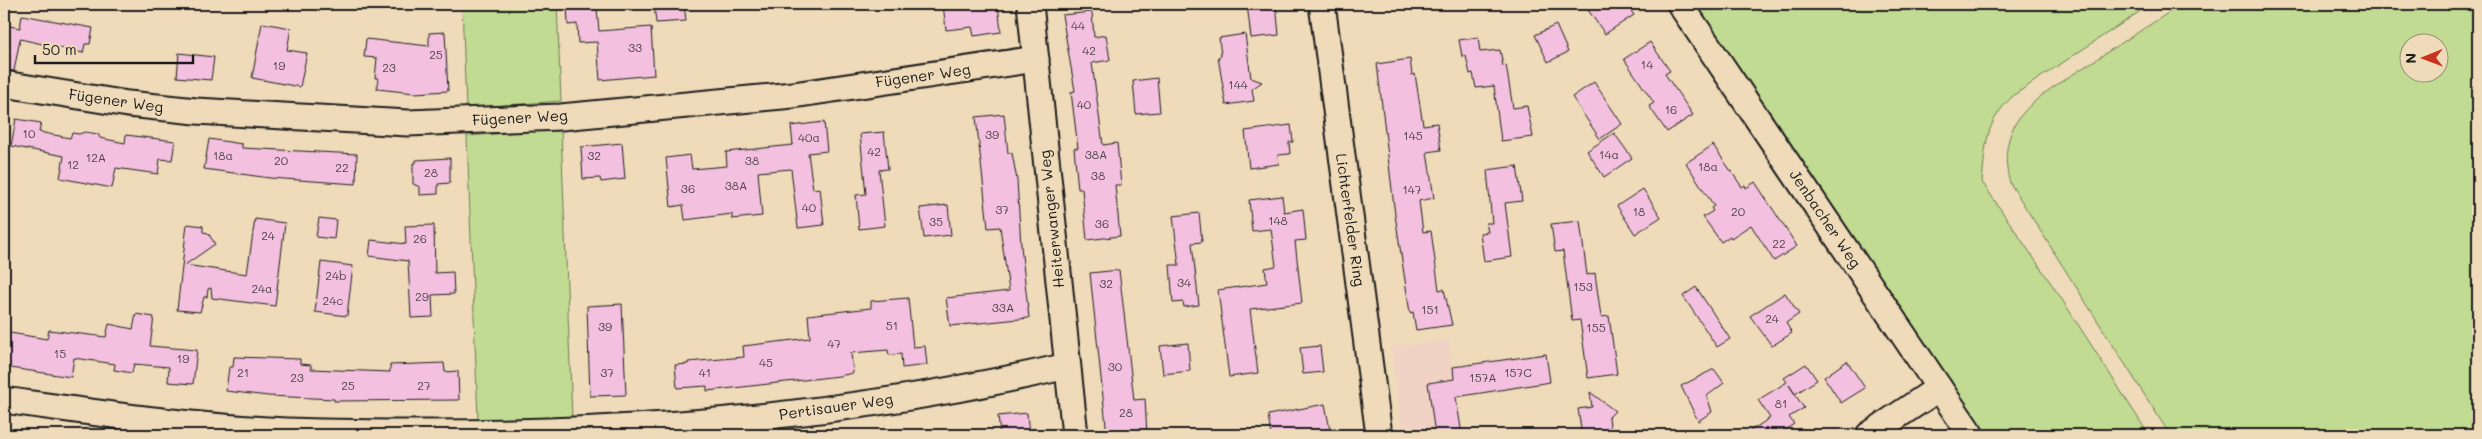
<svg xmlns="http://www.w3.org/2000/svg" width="2482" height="439" font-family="Mali,sans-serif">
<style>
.built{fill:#f0d3c4}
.green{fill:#c1db92;stroke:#6e7c57;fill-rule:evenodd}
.building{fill:#f3c0df;stroke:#1c1c1c}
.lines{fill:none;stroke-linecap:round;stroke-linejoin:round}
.street-casing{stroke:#1c1c1c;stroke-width:29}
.street{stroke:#efdbb9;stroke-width:25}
.labels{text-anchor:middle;stroke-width:4;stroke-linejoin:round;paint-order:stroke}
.number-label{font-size:12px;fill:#52454d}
.street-label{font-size:15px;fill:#1c1c1c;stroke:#efdbb9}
</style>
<rect width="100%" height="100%" fill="#efdbb9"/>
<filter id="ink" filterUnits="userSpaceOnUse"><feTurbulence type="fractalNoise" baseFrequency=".02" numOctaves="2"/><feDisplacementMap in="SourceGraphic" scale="10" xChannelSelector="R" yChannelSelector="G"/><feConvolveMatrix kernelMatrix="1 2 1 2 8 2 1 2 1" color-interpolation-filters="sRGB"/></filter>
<g filter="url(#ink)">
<path class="built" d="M1449,339l13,96h-59l-12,-88z"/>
<g class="green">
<path d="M462,4h95l4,97 -95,7z"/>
<path d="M1694,4h457l-137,91c-30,28 -28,49 -32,87l79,116 88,137h-165z"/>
<path d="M2182,4h293l3,14v417h-308l-160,-252c-6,-21 -5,-39 5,-59 16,-27 52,-45 77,-62 30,-19 60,-39 90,-58zM2410,42h30v30h-30z"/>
<path d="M561,129l11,289 -94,2 -11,-284z"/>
</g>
<g class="building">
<path d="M567,4h26v4l4,1 2,22 52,-4 3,48 -54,5 -3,-38 -19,1 -1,-19 -9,1z"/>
<path d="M654,4h30l2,17 -30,2z"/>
<path d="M943,4h55l3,28 -27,4 -2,-9 -26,3z"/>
<path d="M1247,4h29l3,31 -28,3z"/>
<path d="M1597,4h29l8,11 -29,19 -17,-24z"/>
<path d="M1092,12l2,25 12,-2 4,25 -18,3 11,82 14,-2 4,42h-6l5,51 -33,4 -5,-51h-4l-4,-41h4l-7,-56 4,-1 -13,-76z"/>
<path d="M22,15l71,13 -3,16h-5l-2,9 -63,-14 -6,32 -10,-1v-45l16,3z"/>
<path d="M262,23l29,5 -4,22 20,3 -7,34 -48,-9z"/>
<path d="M1556,25l12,27 -20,10 -13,-27z"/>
<path d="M445,32l3,59 -33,2 -38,-4 1,-11h-3l2,-20 -13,-1 2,-18 63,7v-13z"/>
<path d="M1245,34l6,44 11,4 -10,7 2,12 -28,4 -8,-48 3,-1 -2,-18z"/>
<path d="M1478,37l2,15 20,-2 3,16 3,-1 7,43 14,-2 6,31 -32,4 -7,-55 -18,2 -3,-15 -3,1 -4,-18h-4l-3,-16z"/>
<path d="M1650,42l20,29 -5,3 28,41 -26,17 -18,-26 5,-3 -30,-44z"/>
<path d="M179,53l35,4 -3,23 -34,-3z"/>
<path d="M1410,59l2,16 3,-1 8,51 14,-2 4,27 -14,2 7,46 -15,3 4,31 8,-1 8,59 5,-1 8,36 -36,5 -3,-18 -3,1 -15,-98 -18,-151z"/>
<path d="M1157,78l3,34 -24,2 -3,-33z"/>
<path d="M1594,82l28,42 -22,15 -28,-42z"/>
<path d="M1004,114l4,39h4l5,27 4,66 8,72 -79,8 -4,-28 63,-7 -9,-64 -12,1 -12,-111z"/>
<path d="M16,119l25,4 -2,9 31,6 2,-5 7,1 6,-2 13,2 2,4 25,5 1,-8 49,6 -3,19 -12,-1 -2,15 -42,-6 -4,20 -52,-10 4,-22 -53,-10z"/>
<path d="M824,122l3,29 -19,2 5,36 7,-1 4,37 -26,3 -7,-59 -33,3 4,44 -30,3v-5l-47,6 -2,-15 -12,2 -5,-49 24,-3 2,14 35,-3 -1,-14 67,-7 -2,-19z"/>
<path d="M1291,125l2,17h-4l1,12 -12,1 1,9 -30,4 -4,-37z"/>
<path d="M884,132l4,37 -9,1 6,56 -26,3 -3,-34 10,-1 -6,-60z"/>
<path d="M1614,133l18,25 -28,19 -17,-26z"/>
<path d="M209,139l33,5v4l115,6 -1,30 -86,-6 -66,-9z"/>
<path d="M622,143l3,36 -24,3 -1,-4 -17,1 -2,-32z"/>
<path d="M1713,145l29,42 3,-2 1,3 9,-6 42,64 -23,15 -23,-36 -20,13 -1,-2 -9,6 -18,-25 10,-6 -2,-3 3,-2 -28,-43z"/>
<path d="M450,158v25l-12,1v10l-18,1v-8l-7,-3v-21h3v-3z"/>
<path d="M1517,166l5,35 -17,2 7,54 -28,4 -4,-28 8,-1 -2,-9h6l-5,-53z"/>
<path d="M1643,189l18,28 -26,17 -18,-28z"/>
<path d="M1282,196l2,16 19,-3 3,31 -11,1 7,62 -52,6 8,64 -29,4 -11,-87 49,-7 -2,-15 11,-2 -5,-37 -19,2 -3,-31z"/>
<path d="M948,205l3,30 -27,3 -4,-30z"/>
<path d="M1199,213l3,29 -10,1 7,62 -15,2 -1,-5 -10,1 -3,-38h9l-6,-49z"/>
<path d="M319,218l17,2 -2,19 -18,-2z"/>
<path d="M255,219l30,4 -10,83 -63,-8 -1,-10 -3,1 -1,8h-3l-4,15 -23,-2 10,-86 16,2v6l5,1 7,11 -30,21 62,9z"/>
<path d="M1580,221l7,54 8,-2 6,44 8,-1 8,58 -29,4 -8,-58 -8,1 -9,-70 -8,1 -4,-28z"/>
<path d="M434,225l1,48 18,-1 1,22 -22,1 1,22 -22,1 -3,-57 -39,-5 2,-16 35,4 -1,-18z"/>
<path d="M321,262l32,4 -6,50 -32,-4z"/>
<path d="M1119,270l15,130 11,-1 2,36h-40l-17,-162z"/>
<path d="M1696,287l34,52 -13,8 -34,-51z"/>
<path d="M1785,293l14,21 -13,9 6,10 -20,13 -22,-30z"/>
<path d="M908,298l5,49 12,-1 2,19 -25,3 -1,-14 -12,1 -1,-5 -37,3 2,20 -14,3 -132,15v-5l-30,2 -2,-23 13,-1v-2l56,-5 -1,-11 67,-8 -2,-23 63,-7v-7z"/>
<path d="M622,304l4,91 -36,1 -3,-90z"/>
<path d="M136,314l18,3 -4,29 47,4 -4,34 -25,-2 1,-15 -35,-3 -2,9 -18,-3 1,-6 -41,-6 -3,19 -67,-10v-35l43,7 2,-9 57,7 3,-13 24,5z"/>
<path d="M1188,343l2,28 -27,3 -3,-28z"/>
<path d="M1320,346l3,26 -20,2 -3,-26z"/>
<path d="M1546,354l4,28 -94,15 6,38h-27l-7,-52 26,-4 -1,-12z"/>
<path d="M234,357l66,2v5l11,1v4l79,3v-7l54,-2 1,9 13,-1 1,29 -125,1v-2l-66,-3 -42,-5 3,-24h4z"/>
<path d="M1847,361l18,27 -24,15 -17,-26z"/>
<path d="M1806,364l11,16 -22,14 -6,-9 15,23 -15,9 5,7 -17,11h-33l26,-17 -12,-18 29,-18 -3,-4z"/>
<path d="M1714,369l10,14 -17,13 5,16 -14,9 -17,-35z"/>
<path d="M1590,392l25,19 -6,6 2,18h-29l-4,-26 14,-2z"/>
<path d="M1325,404l6,31h-60l-3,-20z"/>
<path d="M1027,413l2,22h-29l-2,-19z"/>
</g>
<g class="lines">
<defs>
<g id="street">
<path d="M1030,4l45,431"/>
<path d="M1322,4l57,431"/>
<path d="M1680,4l291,431"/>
<path d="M4,84l124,20 68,7 212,12 153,-6 232,-22 243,-36"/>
<path d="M4,400c94,13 188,27 283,31 262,8 525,-5 780,-65"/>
<path d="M1869,435l70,-47"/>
</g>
</defs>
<use href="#street" class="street-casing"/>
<use href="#street" class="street"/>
</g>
</g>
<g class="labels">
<g class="number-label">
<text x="1078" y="30">44</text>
<text x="635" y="52">33</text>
<text x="1089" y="55">42</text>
<text x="436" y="59">25</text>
<text x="1647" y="69">14</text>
<text x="279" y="70">19</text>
<text x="389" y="72">23</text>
<text x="1238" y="89">144</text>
<text x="1084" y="109">40</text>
<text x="1671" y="114">16</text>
<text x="29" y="138">10</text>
<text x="992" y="139">39</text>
<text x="1413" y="140">145</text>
<text x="809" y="142">40a</text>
<text x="874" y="156">42</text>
<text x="1096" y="159">38A</text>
<text x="1609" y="159">14a</text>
<text x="223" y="160">18a</text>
<text x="594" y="160">32</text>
<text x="96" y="162">12A</text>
<text x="281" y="165">20</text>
<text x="752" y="165">38</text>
<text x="73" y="169">12</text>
<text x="1708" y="171">18a</text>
<text x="342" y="172">22</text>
<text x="431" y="177">28</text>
<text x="1098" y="180">38</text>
<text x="736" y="190">38A</text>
<text x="688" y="193">36</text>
<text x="1412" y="194">147</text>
<text x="809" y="212">40</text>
<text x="1002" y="214">37</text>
<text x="1639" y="216">18</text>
<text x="1738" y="216">20</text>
<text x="1278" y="225">148</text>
<text x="936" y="226">35</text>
<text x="1102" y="228">36</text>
<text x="268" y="240">24</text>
<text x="420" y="243">26</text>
<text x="1779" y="248">22</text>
<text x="336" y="280">24b</text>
<text x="1184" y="287">34</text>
<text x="1106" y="288">32</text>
<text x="1583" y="291">153</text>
<text x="262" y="293">24a</text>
<text x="422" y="301">29</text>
<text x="333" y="305">24c</text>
<text x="1003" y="312">33A</text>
<text x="1430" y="314">151</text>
<text x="1772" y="323">24</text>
<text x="892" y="330">51</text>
<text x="605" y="331">39</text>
<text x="1596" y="332">155</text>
<text x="834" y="348">47</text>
<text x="60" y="358">15</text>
<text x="183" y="363">19</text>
<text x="766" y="367">45</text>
<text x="1115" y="371">30</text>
<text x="243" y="377">21</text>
<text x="607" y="377">37</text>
<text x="705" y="377">41</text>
<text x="1518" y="377">157C</text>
<text x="297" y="382">23</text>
<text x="1483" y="382">157A</text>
<text x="348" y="390">25</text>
<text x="424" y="390">27</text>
<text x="1781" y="408">81</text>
<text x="1126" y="417">28</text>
</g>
<g class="street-label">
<text transform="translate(923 76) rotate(-8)" y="5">Fügener Weg</text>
<text transform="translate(116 101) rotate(8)" y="5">Fügener Weg</text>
<text transform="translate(520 118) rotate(-3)" y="5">Fügener Weg</text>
<text transform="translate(1052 219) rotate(-96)" y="5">Heiterwanger Weg</text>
<text transform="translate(1825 219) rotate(56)" y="5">Jenbacher Weg</text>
<text transform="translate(1350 220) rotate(82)" y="5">Lichterfelder Ring</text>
<text transform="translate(836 407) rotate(-8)" y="5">Pertisauer Weg</text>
</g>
</g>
<rect width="2482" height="439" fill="none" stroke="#efdbb9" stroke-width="20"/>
<rect x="10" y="10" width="2462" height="419" fill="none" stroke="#1c1c1c" stroke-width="2" filter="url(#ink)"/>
<g transform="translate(2424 58) rotate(269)"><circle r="24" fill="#efdbb9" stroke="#9b8f7a"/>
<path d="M0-4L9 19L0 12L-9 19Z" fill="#c8321e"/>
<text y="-8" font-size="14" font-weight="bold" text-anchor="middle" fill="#1c1c1c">N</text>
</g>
<path d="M35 55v8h158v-8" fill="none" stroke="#1c1c1c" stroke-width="2.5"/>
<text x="42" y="55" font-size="15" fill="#1c1c1c" stroke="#efdbb9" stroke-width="4" paint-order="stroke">50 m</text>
</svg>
